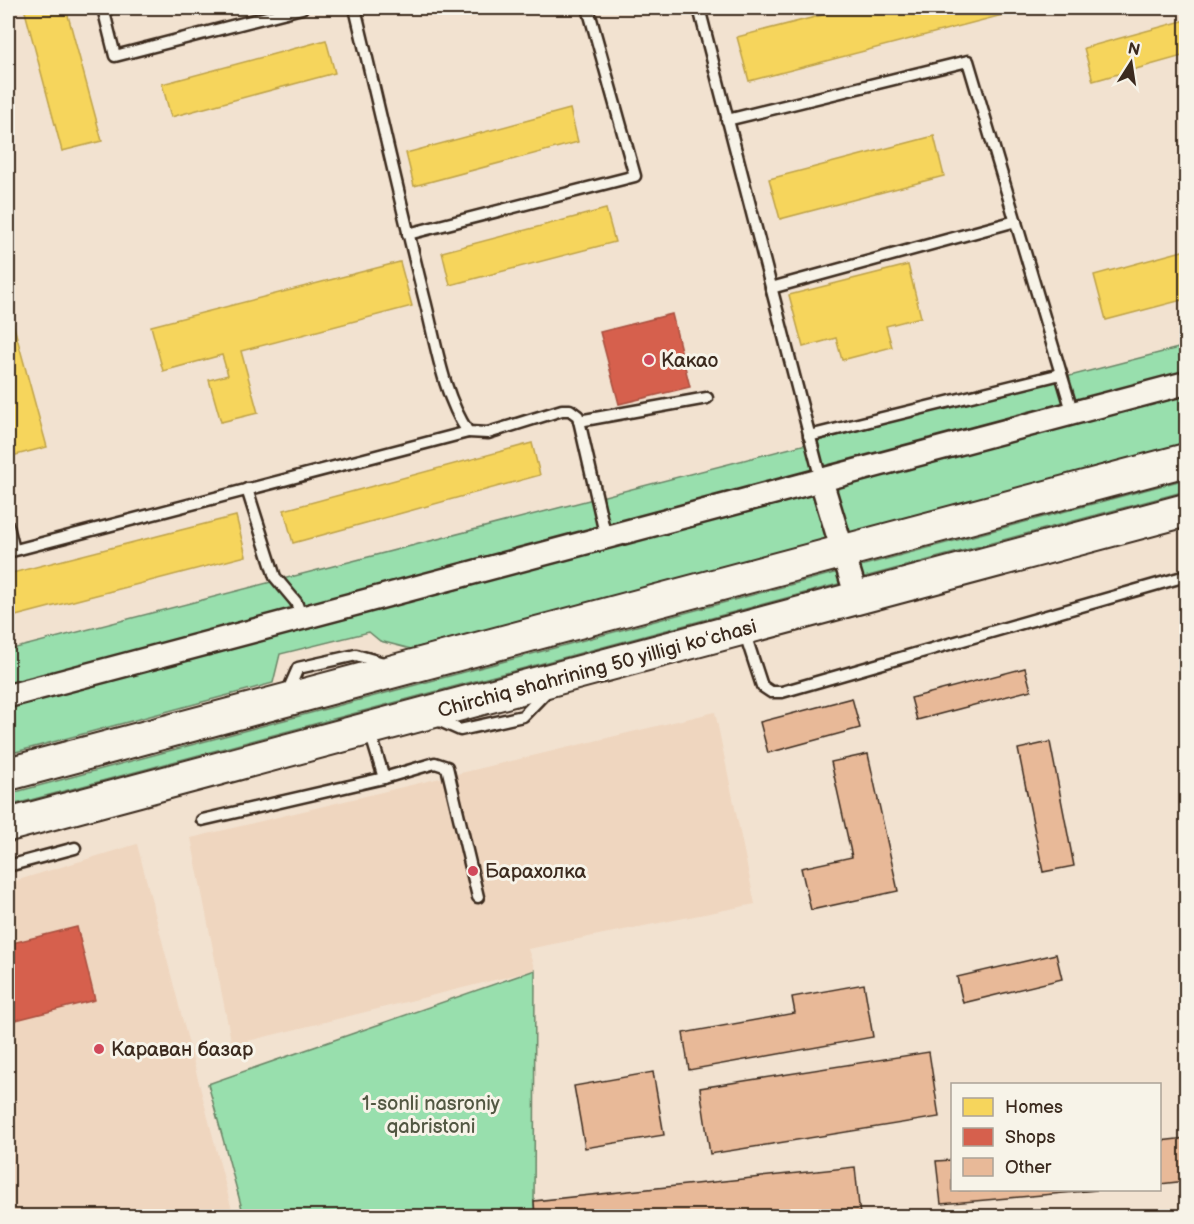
<svg xmlns="http://www.w3.org/2000/svg" width="1194" height="1224" font-family="'Balsamiq Sans',sans-serif">
<style>
.built{fill:#efd6bf}
.green{fill:#98dfad;stroke:#6a8466;stroke-width:1.5}
.homes{fill:#f6d55c;stroke:#bea249;stroke-width:1.5}
.shops{fill:#d6604d;stroke:#a8503f;stroke-width:1.5}
.building{fill:#e8b998;stroke:#3b2a1e;stroke-width:1.5}
.lines{fill:none;stroke-linecap:round;stroke-linejoin:round}
.lane-casing{stroke:#3b2a1e;stroke-width:15}
.street-casing{stroke:#3b2a1e;stroke-width:27}
.secondary-casing{stroke:#3b2a1e;stroke-width:36}
.lane{stroke:#f7f3e8;stroke-width:10}
.street{stroke:#f7f3e8;stroke-width:22}
.secondary{stroke:#f7f3e8;stroke-width:32}
.poi-dot{fill:#d1495b;stroke:#f7f3e8;stroke-width:2}
.labels{text-anchor:middle;stroke-width:6;stroke-linejoin:round;paint-order:stroke}
.poi-label{font-size:20px;fill:#3b2a1e;stroke:#f7f3e8;text-anchor:start}
.street-label{font-size:20px;fill:#3b2a1e;stroke:#f7f3e8}
.park-label{font-size:20px;fill:#525742;stroke:#f7f3e8}
</style>
<rect width="100%" height="100%" fill="#f2e2d0"/>
<filter id="ink" filterUnits="userSpaceOnUse"><feTurbulence type="fractalNoise" baseFrequency=".0167" numOctaves="2"/><feDisplacementMap in="SourceGraphic" scale="12" xChannelSelector="R" yChannelSelector="G"/><feConvolveMatrix kernelMatrix="1 2 1 2 8 2 1 2 1" color-interpolation-filters="sRGB"/></filter>
<g filter="url(#ink)">
<g class="built">
<path d="M715,712l40,192 -227,45 7,21 -303,75 -41,-207z"/>
<path d="M137,844l96,370 -225,2v-333z"/>
</g>
<g class="green">
<path d="M1186,346v105l-775,198 -31,-8 -11,-9 -89,22 -7,29 -265,71v-104z"/>
<path d="M1186,479v12l-1178,315v-12z"/>
<path d="M535,970l-1,246h-290l-36,-132z"/>
</g>
<g class="homes">
<path d="M24,8h42l36,133 -40,10z"/>
<path d="M850,8h163l1,4 -265,69 -12,-44z"/>
<path d="M1186,20v35l-93,26 -9,-33z"/>
<path d="M326,40l9,33 -164,44 -9,-33z"/>
<path d="M570,109l8,33 -164,44 -8,-33z"/>
<path d="M934,136l10,40 -164,43 -11,-40z"/>
<path d="M606,209l9,33 -165,43 -8,-33z"/>
<path d="M1186,250v49l-80,21 -12,-45z"/>
<path d="M400,262l12,44 -171,45 17,62 -37,9 -12,-42 19,-5 -6,-20 -59,16 -12,-45z"/>
<path d="M908,265l13,52 -35,9 6,21 -50,13 -6,-22 -33,9 -14,-52z"/>
<path d="M8,305l39,142 -39,10z"/>
<path d="M532,443l8,32 -247,68 -9,-33z"/>
<path d="M236,516l10,40 -238,62v-44z"/>
</g>
<g class="shops">
<path d="M672,314l18,73 -71,17 -19,-72z"/>
<path d="M77,927l18,73 -87,22v-78z"/>
</g>
<g class="building">
<path d="M1025,668l6,22 -114,30 -6,-22z"/>
<path d="M852,698l8,30 -92,25 -8,-31z"/>
<path d="M1050,742l24,124 -31,6 -25,-123z"/>
<path d="M868,754l30,137 -87,19 -10,-42 51,-11 -21,-95z"/>
<path d="M1056,954l6,25 -99,24 -6,-26z"/>
<path d="M864,984l9,53 -184,33 -6,-37 112,-20 -3,-16z"/>
<path d="M929,1052l10,65 -229,37 -10,-66z"/>
<path d="M653,1072l11,63 -79,13 -11,-62z"/>
<path d="M1186,1138v43l-26,3v-43z"/>
<path d="M952,1160v30h145l-156,14 -5,-43z"/>
<path d="M855,1167l5,49h-325l-1,-15z"/>
</g>
<g class="lines">
<defs>
<g id="lane">
<path d="M103,8l12,48 187,-48"/>
<path d="M355,8c23,96 45,193 69,289 12,45 18,96 44,135l20,1 74,-23h8l8,6 28,122"/>
<path d="M699,8l122,472"/>
<path d="M727,120l241,-59 105,353"/>
<path d="M408,234l227,-58 -47,-168"/>
<path d="M771,288l245,-67"/>
<path d="M579,421l128,-23"/>
<path d="M809,436l252,-62"/>
<path d="M247,489l28,88 21,25 6,16"/>
<path d="M8,526l6,24"/>
<path d="M8,552l460,-120"/>
<path d="M744,631l18,55 9,6h11l404,-116"/>
<path d="M287,693l11,-25 58,-13 31,9"/>
<path d="M435,719l25,11 63,-14 25,-26"/>
<path d="M384,778l51,-15 12,4 31,130"/>
<path d="M202,820l182,-42 -14,-46"/>
<path d="M8,866l67,-18"/>
</g>
<g id="street">
<path d="M821,480l36,118"/>
<path d="M8,696l1178,-313"/>
</g>
<g id="secondary">
<path d="M8,774l1178,-314"/>
<path d="M8,825l1178,-315"/>
</g>
</defs>
<use href="#lane" class="lane-casing"/>
<use href="#street" class="street-casing"/>
<use href="#secondary" class="secondary-casing"/>
<use href="#lane" class="lane"/>
<use href="#street" class="street"/>
<use href="#secondary" class="secondary"/>
</g>
</g>
<g class="poi-dot">
<circle cx="649" cy="360" r="6"/>
<circle cx="473" cy="871" r="6"/>
<circle cx="99" cy="1049" r="6"/>
</g>
<g class="labels">
<g class="poi-label">
<text x="661" y="367">Какао</text>
<text x="485" y="878">Барахолка</text>
<text x="111" y="1056">Караван базар</text>
</g>
<g class="street-label">
<text transform="translate(597 668) rotate(-15)" y="7">Chirchiq shahrining 50 yilligi koʻchasi</text>
</g>
<g class="park-label">
<text x="431" y="1110">1-sonli nasroniy<tspan x="431" dy="23">qabristoni</tspan></text>
</g>
</g>
<rect width="1194" height="1224" fill="none" stroke="#f7f3e8" stroke-width="30"/>
<rect x="15" y="15" width="1164" height="1194" fill="none" stroke="#3b2a1e" stroke-width="2" filter="url(#ink)"/>
<rect x="951" y="1083" width="210" height="108" fill="#f7f3e8" stroke="#aca397" stroke-width="1.5"/>
<rect x="963" y="1098" width="30" height="18" fill="#f6d55c" stroke="#aca397" stroke-width="1.5"/>
<text x="1005" y="1113" font-size="18" fill="#3b2a1e">Homes</text>
<rect x="963" y="1128" width="30" height="18" fill="#d6604d" stroke="#aca397" stroke-width="1.5"/>
<text x="1005" y="1143" font-size="18" fill="#3b2a1e">Shops</text>
<rect x="963" y="1158" width="30" height="18" fill="#e8b998" stroke="#aca397" stroke-width="1.5"/>
<text x="1005" y="1173" font-size="18" fill="#3b2a1e">Other</text>
<g transform="translate(1131 63) rotate(12)" stroke="#f7f3e8" stroke-width="4.5" paint-order="stroke">
<path d="M0-4.5L10 22L0 15L-10 22Z" fill="#3b2a1e"/>
<text y="-9" font-size="16" font-weight="bold" text-anchor="middle" fill="#3b2a1e">N</text>
</g>
</svg>
